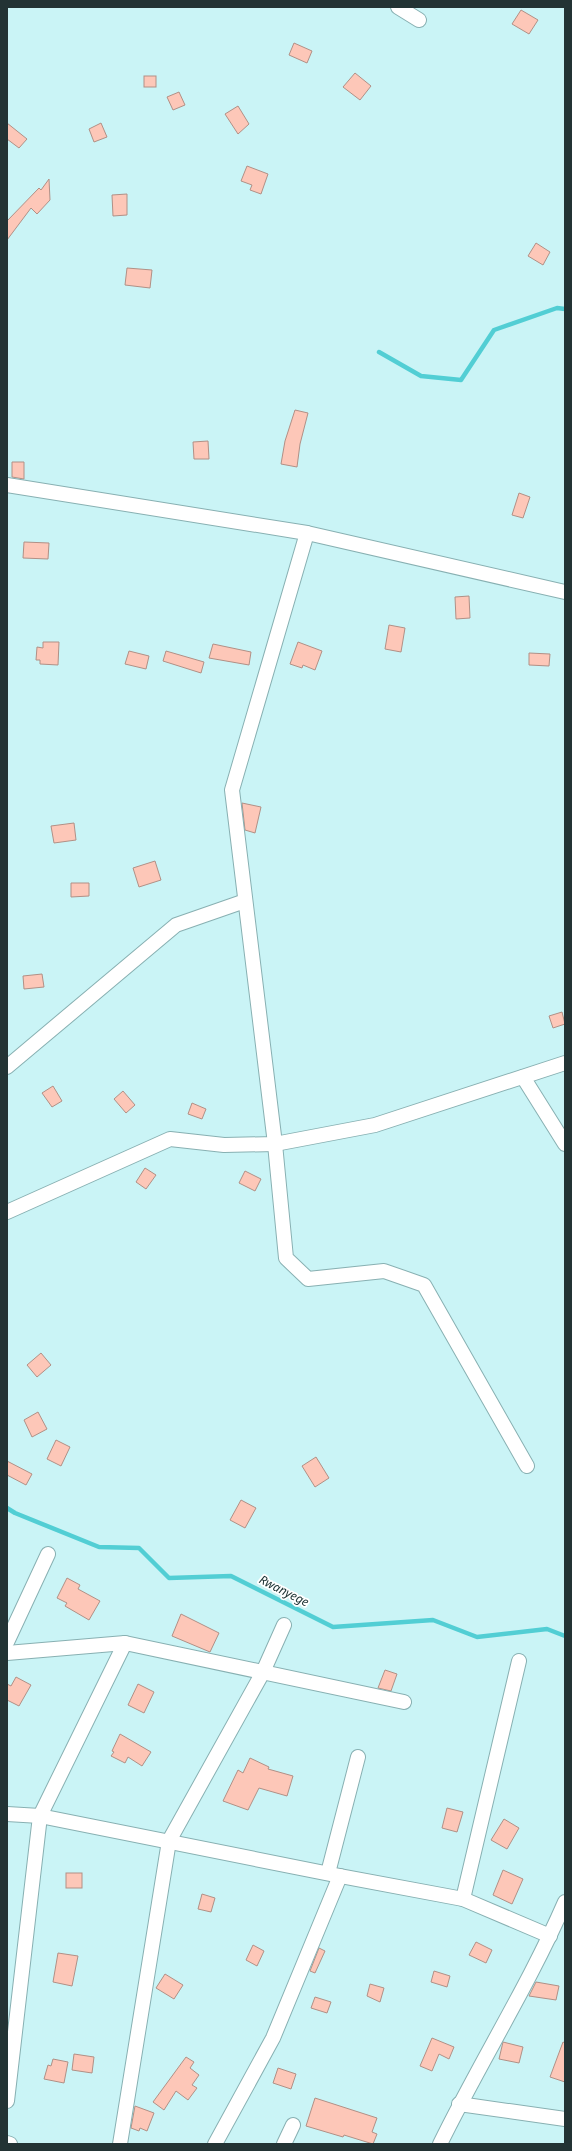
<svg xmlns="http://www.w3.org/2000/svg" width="572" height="2151" font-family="'Noto Sans',sans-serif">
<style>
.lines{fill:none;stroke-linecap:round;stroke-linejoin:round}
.stream{stroke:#52ced4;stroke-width:4.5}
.building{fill:#fdc7b8;stroke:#b19086}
.street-casing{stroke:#88b0b2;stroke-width:16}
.street{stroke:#fff;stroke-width:14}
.labels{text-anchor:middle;stroke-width:3.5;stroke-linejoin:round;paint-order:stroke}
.water-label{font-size:12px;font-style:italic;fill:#192f30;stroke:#fff}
</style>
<rect width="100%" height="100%" fill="#caf4f6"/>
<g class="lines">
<g class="stream">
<path d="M379,352l42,24 40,4 33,-50 63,-22 8,1"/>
<path d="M7,1508l8,5 84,34 40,1 30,30 62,-2 102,51 100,-7 44,17 70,-8 18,7"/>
</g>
</g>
<g class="building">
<path d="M521,10l17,10 -9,14 -17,-10z"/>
<path d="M294,43l18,8 -5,12 -18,-8z"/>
<path d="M355,73l16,13 -11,14 -17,-13z"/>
<rect x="144" y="76" width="12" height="11"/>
<path d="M179,92l6,13 -12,5 -6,-13z"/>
<path d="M238,106l11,18 -11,10 -13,-20z"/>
<path d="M7,123l20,16 -8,9 -12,-9z"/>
<path d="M101,123l6,14 -13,5 -5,-13z"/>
<path d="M247,166l21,8 -7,20 -11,-4 2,-5 -11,-4z"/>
<path d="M49,179l1,21 -13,14 -6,-6 -24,32v-19l32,-33 2,2z"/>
<path d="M127,194v21l-14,1 -1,-21z"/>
<path d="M536,243l14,9 -7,13 -15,-9z"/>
<path d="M127,268l25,2 -2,18 -25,-3z"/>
<path d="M295,410l13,3 -8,31 -3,23 -16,-3 4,-23z"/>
<path d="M208,441l1,18h-15l-1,-17z"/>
<path d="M12,462h12v17l-12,-2z"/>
<path d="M519,493l11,4 -7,21 -11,-3z"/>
<path d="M24,542l25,1 -1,16 -25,-1z"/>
<path d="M469,596l1,22 -14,1 -1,-22z"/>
<path d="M389,625l16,3 -4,24 -16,-3z"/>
<path d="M43,642h16l-1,23 -18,-1v-4h-4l1,-13 6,1z"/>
<path d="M298,642l24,9 -7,19 -12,-5 -1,3 -12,-4z"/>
<path d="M213,644l38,8 -2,13 -40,-7z"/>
<path d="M129,651l20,5 -3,13 -21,-5z"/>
<path d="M166,651l38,11 -3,11 -38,-12z"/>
<path d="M529,653l21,1 -1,12 -20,-1z"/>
<path d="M242,803l19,4 -6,26 -10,-3z"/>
<path d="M74,823l2,17 -22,3 -3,-17z"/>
<path d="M155,861l6,19 -22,7 -6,-19z"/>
<path d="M71,883h18v13l-18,1z"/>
<path d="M42,974l2,13 -20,2 -1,-13z"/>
<path d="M562,1012l3,12 -12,4 -4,-12z"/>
<path d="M53,1086l9,15 -10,6 -10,-14z"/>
<path d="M123,1091l12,14 -9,8 -12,-14z"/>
<path d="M192,1103l14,6 -4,10 -14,-5z"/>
<path d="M145,1168l11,7 -10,14 -10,-7z"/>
<path d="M245,1171l16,8 -6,12 -16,-8z"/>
<path d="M41,1353l10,12 -14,12 -10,-12z"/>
<path d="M38,1412l9,17 -15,8 -8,-17z"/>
<path d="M56,1440l14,7 -9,19 -14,-7z"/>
<path d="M316,1457l13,21 -14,9 -13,-21z"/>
<path d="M7,1461l25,13 -6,11 -19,-10z"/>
<path d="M241,1500l15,8 -11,20 -15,-8z"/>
<path d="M67,1578l13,7 -2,4 22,12 -11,19 -24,-14 2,-3 -10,-5z"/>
<path d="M181,1614l38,19 -9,19 -38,-16z"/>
<path d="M385,1670l12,4 -6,17 -13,-3z"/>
<path d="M16,1677l15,8 -12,21 -12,-6v-16l4,2z"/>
<path d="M138,1684l16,8 -10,21 -16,-8z"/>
<path d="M120,1734l31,18 -9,14 -14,-9 -3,6 -14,-7 3,-4 -2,-1z"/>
<path d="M250,1758l19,9 -1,2 25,7 -6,20 -28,-8 -11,22 -25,-9 15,-31 5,3z"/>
<path d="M447,1808l16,4 -6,20 -15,-4z"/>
<path d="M504,1819l15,9 -12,21 -16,-9z"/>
<path d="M503,1870l20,9 -11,25 -19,-9z"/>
<rect x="66" y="1873" width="16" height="15"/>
<path d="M202,1894l13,4 -4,14 -13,-3z"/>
<path d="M476,1942l16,8 -6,13 -17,-8z"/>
<path d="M253,1945l11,6 -7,15 -11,-6z"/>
<path d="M319,1948l6,3 -10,22 -5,-2z"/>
<path d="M58,1953l20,3 -6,30 -19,-4z"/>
<path d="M434,1971l16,5 -3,11 -16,-5z"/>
<path d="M165,1974l18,11 -9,14 -18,-11z"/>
<path d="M536,1982l23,4 -3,14 -27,-4z"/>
<path d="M370,1984l14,4 -4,14 -13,-6z"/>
<path d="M315,1997l16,5 -4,11 -16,-5z"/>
<path d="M432,2038l22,9 -5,12 -10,-5 -7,17 -12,-5z"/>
<path d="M503,2042l20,5 -4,16 -20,-4z"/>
<path d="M563,2042l2,1v39l-15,-5z"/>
<path d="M74,2054l20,3 -2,16 -20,-3z"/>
<path d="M186,2057l8,5 -4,6 9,7 -7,10 5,3 -9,12 -12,-9 -12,19 -11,-8z"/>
<path d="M53,2059l15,3 -4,21 -20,-4 4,-14 3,1z"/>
<path d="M278,2068l18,6 -5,15 -18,-6z"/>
<path d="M315,2098l62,20 -5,14 5,2 -4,10 -29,-9 -1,2 -37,-11z"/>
<path d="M135,2106l19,7 -7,18 -7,-3 -1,3 -8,-3z"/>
</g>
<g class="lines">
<defs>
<g id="street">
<path d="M398,7l21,13"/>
<path d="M7,485l300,48 258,59"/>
<path d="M307,533l-75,257 43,354 11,114 22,21 76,-8 40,14 103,181"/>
<path d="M7,1067l169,-142 69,-24"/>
<path d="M523,1077l42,67"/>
<path d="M7,1212l163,-73 54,6 51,-1 100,-19 190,-62"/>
<path d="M7,1642l41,-88"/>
<path d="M7,1653l118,-10 279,59"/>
<path d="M7,1814l33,2 300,60 123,23 87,37"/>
<path d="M328,1873l30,-116"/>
<path d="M463,1899l56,-238"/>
<path d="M7,2101l33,-285 85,-173"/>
<path d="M459,2104l106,15"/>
<path d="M7,2143l3,1"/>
<path d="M120,2144l49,-303 94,-169 21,-47"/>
<path d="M215,2144l58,-106 67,-162"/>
<path d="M284,2144l9,-19"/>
<path d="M440,2144c40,-82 89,-159 125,-242"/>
</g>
</defs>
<use href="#street" class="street-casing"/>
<use href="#street" class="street"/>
</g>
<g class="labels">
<g class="water-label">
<text transform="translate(284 1591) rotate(27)" y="4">Rwanyege</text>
</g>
</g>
<rect width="572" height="2151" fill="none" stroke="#233334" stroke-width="16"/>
</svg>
